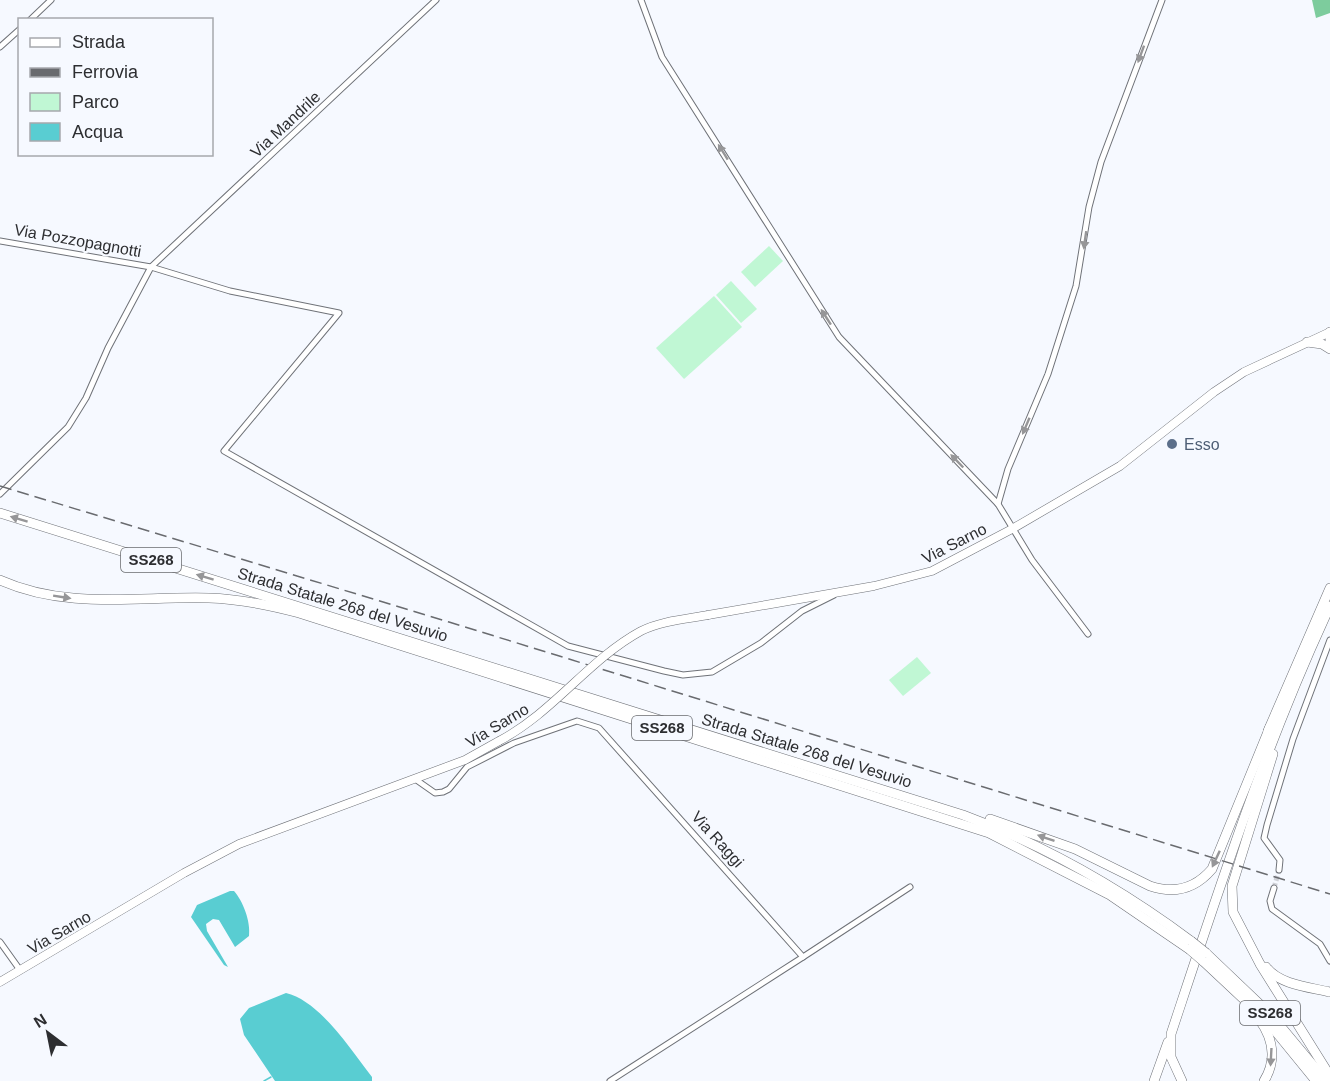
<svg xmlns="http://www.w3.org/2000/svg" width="1330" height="1081" font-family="Arial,sans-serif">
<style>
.green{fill:#c0f7d4}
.forest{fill:#7dcc9d}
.water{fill:#59cdd2}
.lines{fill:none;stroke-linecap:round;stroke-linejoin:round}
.stream{stroke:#59cdd2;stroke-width:1.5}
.street-tunnel{stroke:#ced0d6;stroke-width:5;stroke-dasharray:5 2.5;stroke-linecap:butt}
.street-casing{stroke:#6f7278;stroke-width:7}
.secondary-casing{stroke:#6f7278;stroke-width:9}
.highway-casing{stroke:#6f7278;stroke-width:10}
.street{stroke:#fff;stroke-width:5}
.secondary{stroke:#fff;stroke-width:8}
.highway{stroke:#fff;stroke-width:9}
.rail{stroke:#696b6f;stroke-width:1.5;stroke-dasharray:12 6;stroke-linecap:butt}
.secondary-bridge-casing{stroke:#6f7278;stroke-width:9;stroke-linecap:butt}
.highway-bridge-casing{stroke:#6f7278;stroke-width:10;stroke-linecap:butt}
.secondary-bridge{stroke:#fff;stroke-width:8}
.highway-bridge{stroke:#fff;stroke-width:9}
.oneway{fill:#969698}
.service-dot{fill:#5c6f8a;stroke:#f6f9ff;stroke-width:2}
.labels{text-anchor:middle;stroke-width:4.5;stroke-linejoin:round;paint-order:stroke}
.shield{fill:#f6f9ff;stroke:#696b6f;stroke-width:1.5}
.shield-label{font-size:15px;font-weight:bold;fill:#2d2e31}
.street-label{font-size:16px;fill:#2d2e31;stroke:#f6f9ff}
.service-label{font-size:16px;fill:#4e5e75;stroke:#f6f9ff;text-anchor:start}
</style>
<rect width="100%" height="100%" fill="#f6f9ff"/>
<g class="green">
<path d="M769,246l14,15 -28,26 -14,-15z"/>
<path d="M731,281l26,28 -16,14 -25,-28z"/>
<path d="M714,296l28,31 -58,52 -28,-31z"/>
<path d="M917,657l14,16 -28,23 -14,-16z"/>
</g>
<path class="forest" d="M1312,0h18v13l-14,5z"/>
<g class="water">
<path d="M230,891h4c9,10 17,31 15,45l-14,11 -16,-27 -6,-1 -7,5 1,7 21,36 -4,-2 -33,-48 6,-12z"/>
<path d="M286,993c34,8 65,57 86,84v4h-97l-31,-46 -4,-16 9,-11z"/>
</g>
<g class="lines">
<path class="stream" d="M264,1081l7,-4"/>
<path class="street-tunnel" d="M1274,888l5,-18"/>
<defs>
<g id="street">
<path d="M641,0l21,57 177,280 159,167 34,56 56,74"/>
<path d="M30,20l21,-20"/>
<path d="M0,47l20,-18"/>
<path d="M0,241l151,26 79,24 109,22 -115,138 344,195 96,25 19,4 29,-3 49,-29 41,-32 32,-16"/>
<path d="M0,494l68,-67 18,-29 22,-50 43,-81 285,-267"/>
<path d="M998,504l10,-35 40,-95 28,-88 13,-79 12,-45 61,-162"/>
<path d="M415,779l20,14 8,-1 6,-3 18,-22 47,-24 63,-22 22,7 204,229 -193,124"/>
<path d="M1279,870l1,-10 -16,-22 3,-13 26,-86 37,-99"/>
<path d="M1274,888l-4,13 2,8 48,35 10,17"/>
<path d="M0,942l20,28"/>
<path d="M803,957l107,-70"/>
</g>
<g id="secondary">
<path d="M708,615l166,-29 58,-15 80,-42 108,-63 94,-74 30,-20 86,-40"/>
<path d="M0,982l184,-109 55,-29 226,-84 34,-19"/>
</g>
<g id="highway">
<path d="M1330,332v12"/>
<path d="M1307,342l15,2 8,5"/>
<path d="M0,513l963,302c81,30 158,74 228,126"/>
<path d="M0,580c67,30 138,16 209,18 31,1 60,7 90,15l690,220 121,62 79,54"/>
<path d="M1268,731l62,-143"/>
<path d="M1273,754l-41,132 1,26 27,52 70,112"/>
<path d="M990,819l85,30 75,37c24,8 45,3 62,-17l58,-142"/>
<path d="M1206,953l66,63 54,65"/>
<path d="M1203,961l64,60 49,60"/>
<path d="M1266,967c14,18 43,20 64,25"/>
<path d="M1259,1019c14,19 18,41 5,62"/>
<path d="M1154,1081l14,-39"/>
<path d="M1182,1081l-11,-24v-23c48,-145 94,-289 159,-428"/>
</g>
</defs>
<use href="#street" class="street-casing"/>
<use href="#secondary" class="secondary-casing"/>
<use href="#highway" class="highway-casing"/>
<use href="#street" class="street"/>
<use href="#secondary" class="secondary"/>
<use href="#highway" class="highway"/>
<path class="rail" d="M0,486l449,136 881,272"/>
<defs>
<path id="secondary-bridge" d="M499,741c55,-29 89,-81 142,-110 20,-10 45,-12 67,-16"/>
<g id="highway-bridge">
<path d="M1191,941l15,12"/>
<path d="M1189,949l14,12"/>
</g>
</defs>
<use href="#secondary-bridge" class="secondary-bridge-casing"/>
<use href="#highway-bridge" class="highway-bridge-casing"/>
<use href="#secondary-bridge" class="secondary-bridge"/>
<use href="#highway-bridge" class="highway-bridge"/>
</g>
<defs><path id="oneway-solid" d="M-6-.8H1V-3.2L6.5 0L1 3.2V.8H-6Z" transform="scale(1.5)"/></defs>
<g class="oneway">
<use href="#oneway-solid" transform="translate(1141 54) rotate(110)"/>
<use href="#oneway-solid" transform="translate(723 152) rotate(-122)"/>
<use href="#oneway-solid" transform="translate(1085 240) rotate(98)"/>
<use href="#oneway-solid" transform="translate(826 317) rotate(-123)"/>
<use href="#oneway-solid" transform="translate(1026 426) rotate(113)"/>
<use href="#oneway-solid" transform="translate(957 461) rotate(-134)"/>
<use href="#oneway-solid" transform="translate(19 519) rotate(-163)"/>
<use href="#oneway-solid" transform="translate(205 577) rotate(-163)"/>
<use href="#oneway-solid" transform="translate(62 597) rotate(9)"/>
<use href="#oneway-solid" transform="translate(1046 838) rotate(-161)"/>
<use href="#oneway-solid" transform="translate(1216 859) rotate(115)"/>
<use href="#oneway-solid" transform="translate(1271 1057) rotate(93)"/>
</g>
<circle class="service-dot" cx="1172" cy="444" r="6"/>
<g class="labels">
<g class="shield">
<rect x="121" y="548" width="60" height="24" rx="4.5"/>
<rect x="632" y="716" width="60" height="24" rx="4.5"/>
<rect x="1240" y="1001" width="60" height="24" rx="4.5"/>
</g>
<g class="shield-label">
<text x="151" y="565">SS268</text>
<text x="662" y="733">SS268</text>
<text x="1270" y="1018">SS268</text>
</g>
<g class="street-label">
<text transform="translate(285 124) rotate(-43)" y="6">Via Mandrile</text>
<text transform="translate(78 240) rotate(10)" y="6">Via Pozzopagnotti</text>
<text transform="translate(954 543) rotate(-27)" y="6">Via Sarno</text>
<text transform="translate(343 604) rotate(17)" y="6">Strada Statale 268 del Vesuvio</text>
<text transform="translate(497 725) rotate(-31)" y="6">Via Sarno</text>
<text transform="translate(807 750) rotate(17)" y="6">Strada Statale 268 del Vesuvio</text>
<text transform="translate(718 839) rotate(48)" y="6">Via Raggi</text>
<text transform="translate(59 932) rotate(-30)" y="6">Via Sarno</text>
</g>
<g class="service-label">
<text x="1184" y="450">Esso</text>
</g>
</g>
<rect x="18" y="18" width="195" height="138" fill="#f6f9ff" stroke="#a6a8ad" stroke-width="1.5"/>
<rect x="30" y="38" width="30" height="9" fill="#ffffff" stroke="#a6a8ad" stroke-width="1.5"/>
<text x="72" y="48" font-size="18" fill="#2d2e31">Strada</text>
<rect x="30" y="68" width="30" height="9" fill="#696b6f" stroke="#a6a8ad" stroke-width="1.5"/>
<text x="72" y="78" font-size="18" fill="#2d2e31">Ferrovia</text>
<rect x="30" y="93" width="30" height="18" fill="#c0f7d4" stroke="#a6a8ad" stroke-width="1.5"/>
<text x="72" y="108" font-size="18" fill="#2d2e31">Parco</text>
<rect x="30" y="123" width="30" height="18" fill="#59cdd2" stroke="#a6a8ad" stroke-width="1.5"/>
<text x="72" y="138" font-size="18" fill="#2d2e31">Acqua</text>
<g transform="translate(48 1033) rotate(328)" stroke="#f6f9ff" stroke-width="4.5" paint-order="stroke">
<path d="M0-4.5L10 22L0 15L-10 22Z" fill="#2d2e31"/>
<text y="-9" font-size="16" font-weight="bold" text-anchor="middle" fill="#2d2e31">N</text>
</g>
</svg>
